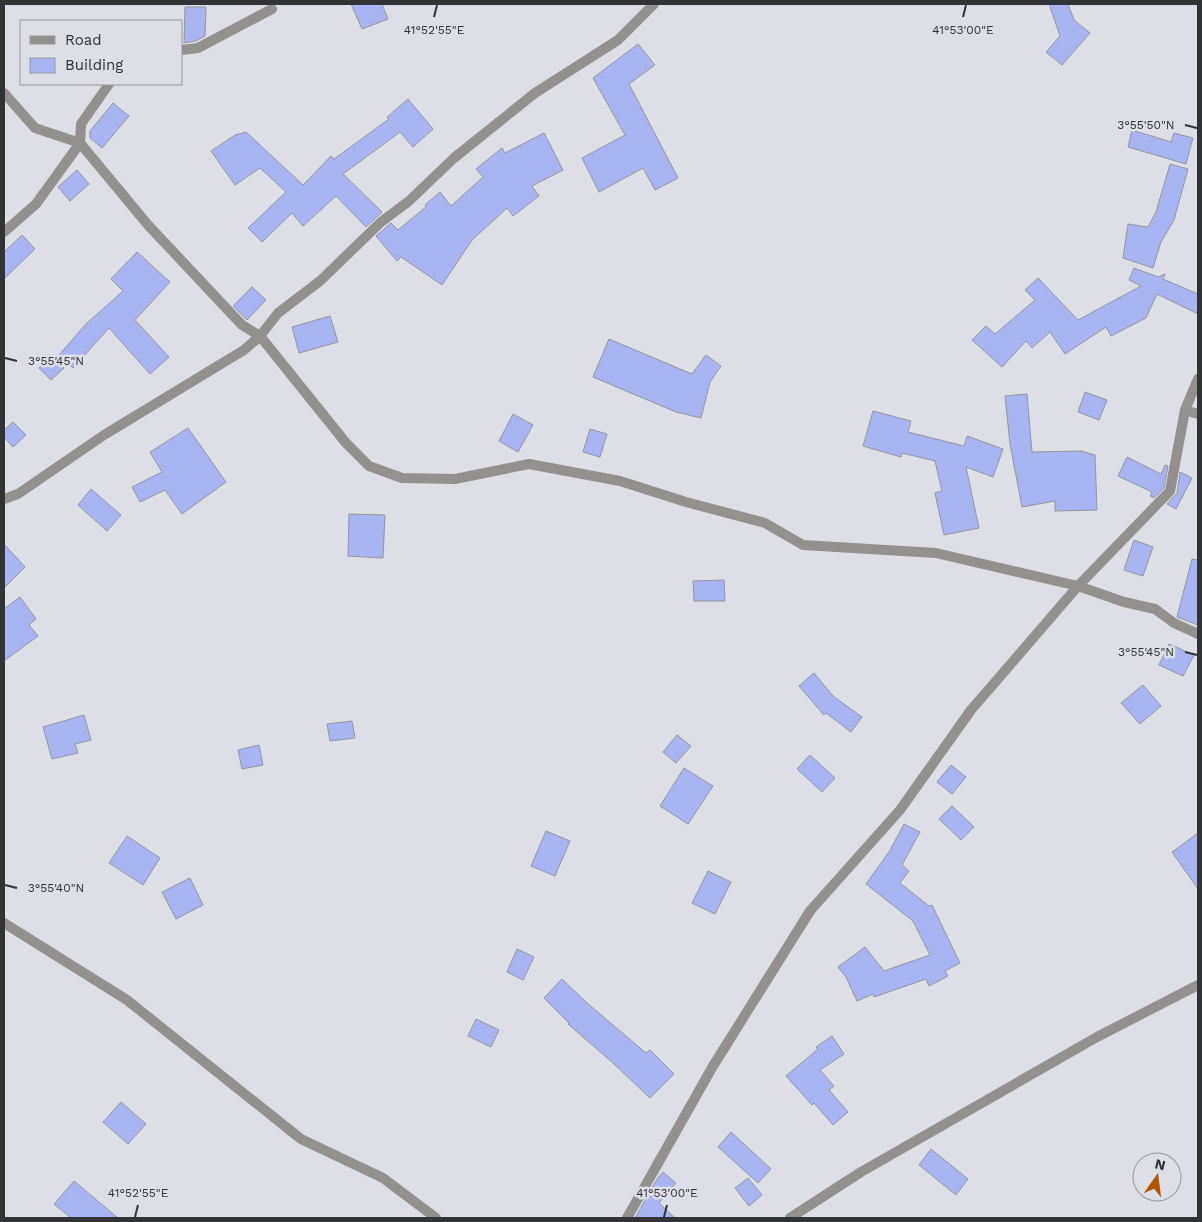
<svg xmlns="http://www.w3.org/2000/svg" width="1202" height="1222" font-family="'Work Sans',sans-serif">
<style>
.building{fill:#a9b4f2;stroke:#94969d}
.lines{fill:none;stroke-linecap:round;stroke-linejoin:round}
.minor{stroke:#93908e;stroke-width:10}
.ticks{fill:none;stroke:#323336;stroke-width:2}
.ticks-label{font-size:12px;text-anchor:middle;fill:#323336;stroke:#dddee6;stroke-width:5;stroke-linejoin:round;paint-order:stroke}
</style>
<rect width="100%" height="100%" fill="#dddee6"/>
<g class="building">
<path d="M351,4h31l6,15 -26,10z"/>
<path d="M1049,4h19l6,16 16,13 -28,32 -16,-13 14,-16z"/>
<path d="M185,7h21l-1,29 -9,5 -12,2z"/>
<path d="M638,44l17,21 -26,19 49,94 -23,12 -12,-22 -44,24 -17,-34 43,-23 -32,-57z"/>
<path d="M408,99l25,30 -20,18 -13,-15 -57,42 39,38 -16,15 -30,-31 -33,30 -11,-13 -30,29 -14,-14 38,-36 -26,-24 -25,17 -24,-34 24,-16 11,-3 57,53 28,-29 3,3 55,-40 -2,-2z"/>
<path d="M113,103l16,13 -27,32 -12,-10v-7z"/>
<path d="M1132,130l39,12 3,-9 19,5 -7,26 -58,-17z"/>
<path d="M544,133l19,37 -31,16 7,10 -26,20 -6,-8 -35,32 -30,45 -41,-28 -4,4 -21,-25 15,-13 7,7 28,-23 -1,-2 15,-13 11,14 32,-29 -7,-8 26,-21 3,5z"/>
<path d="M1170,164l18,5 -14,51 -13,22 -8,26 -30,-10 5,-34 20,3 8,-15z"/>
<path d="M77,170l12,14 -19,17 -12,-14z"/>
<path d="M22,235l13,14 -31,30v-27z"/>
<path d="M137,252l33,30 -35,38 34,37 -19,17 -41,-46 -36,40 -15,-12 28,-32 37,-33 -12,-12z"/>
<path d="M1134,268l24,9 7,-3 -2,5 35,15v20l-41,-20 -11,24 -35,18 -5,-9 -41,27 -15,-22 -18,16 -6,-7 -24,26 -30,-27 14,-14 9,8 40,-34 -10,-10 13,-12 40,42 63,-34 -12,-6z"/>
<path d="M252,287l14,13 -19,20 -14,-14z"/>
<path d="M330,316l8,26 -39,11 -7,-26z"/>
<path d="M609,339l83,35 14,-19 15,11 -11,16 -9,36 -25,-6 -83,-35z"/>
<path d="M51,355l13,13 -13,12 -12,-12z"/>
<path d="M1085,392l22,8 -8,20 -21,-8z"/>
<path d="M1027,394l5,58 49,-1 14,4 2,55 -42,1v-10l-33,6 -12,-63 -5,-48z"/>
<path d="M873,411l38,10 -3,11 56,14 3,-10 36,13 -10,28 -27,-10 13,61 -35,7 -9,-42 7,-2 -7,-30 -33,-8 -1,4 -38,-11z"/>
<path d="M513,414l20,11 -15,27 -19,-11z"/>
<path d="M13,422l13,13 -13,12 -9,-10v-7z"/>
<path d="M188,428l38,54 -44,32 -17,-24 -25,12 -8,-15 30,-15 -12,-20z"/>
<path d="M590,429l17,5 -7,23 -17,-5z"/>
<path d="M1127,457l34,17 4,-9 3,1 -4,22 -10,10 -4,-2 2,-4 -34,-16z"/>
<path d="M1180,472l12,6 -16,31 -9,-5 10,-11z"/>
<path d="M91,489l30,26 -14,16 -29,-26z"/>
<path d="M349,514l36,1 -2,43 -35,-2z"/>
<path d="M1134,540l19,7 -10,29 -19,-6z"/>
<path d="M4,544l21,23 -21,21z"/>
<path d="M1192,559l6,1v65l-21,-8z"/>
<path d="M724,580l1,21h-31l-1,-20z"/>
<path d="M20,597l16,22 -7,6 9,11 -34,25v-52z"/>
<path d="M1169,644l25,11 -11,21 -24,-11z"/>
<path d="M814,673l19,23 29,21 -11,15 -25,-19 -2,2 -25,-29z"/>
<path d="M1143,685l18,21 -21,18 -19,-21z"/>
<path d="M84,715l7,25 -16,4 3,9 -26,6 -9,-32z"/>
<path d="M352,721l3,17 -25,3 -3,-17z"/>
<path d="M677,735l14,11 -15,17 -13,-11z"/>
<path d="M259,745l4,20 -21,4 -4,-19z"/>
<path d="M810,755l25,23 -13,14 -25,-23z"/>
<path d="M951,765l15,12 -14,17 -15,-12z"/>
<path d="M684,768l29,18 -25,38 -28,-18z"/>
<path d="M952,806l22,21 -13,13 -22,-21z"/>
<path d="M904,824l16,8 -18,33 7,6 -9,12 29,23 3,-1 28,58 -15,8 3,5 -19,10 -3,-7 -52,18 -1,-3 -16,7 -11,-24 -8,-10 27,-20 19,24 46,-16 -17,-34 -47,-37 23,-32z"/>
<path d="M546,831l24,10 -15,35 -24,-10z"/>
<path d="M1198,833v56l-26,-37z"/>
<path d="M127,836l33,22 -17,27 -34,-22z"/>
<path d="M708,871l23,11 -16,32 -23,-11z"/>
<path d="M190,878l13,27 -27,14 -14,-27z"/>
<path d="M517,949l17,8 -11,23 -16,-8z"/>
<path d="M562,979l25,24 59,50 4,-3 24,24 -24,24 -37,-35 -45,-39 1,-1 -25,-25z"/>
<path d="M476,1019l23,11 -8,17 -23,-11z"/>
<path d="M832,1036l12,18 -24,16 14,16 -5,4 19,22 -15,13 -19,-22 -2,2 -26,-29 32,-27 -2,-2z"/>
<path d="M121,1102l25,22 -18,20 -25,-22z"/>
<path d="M731,1132l40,37 -13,14 -40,-36z"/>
<path d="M931,1149l37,30 -12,16 -37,-30z"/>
<path d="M663,1172l13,11 -17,20 16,15h-40l22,-39z"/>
<path d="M748,1178l14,17 -13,11 -14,-18z"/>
<path d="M74,1181l44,37h-47l-17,-14z"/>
</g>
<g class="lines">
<g class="minor">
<path d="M181,50l17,-2 74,-39"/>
<path d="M4,93l31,35 45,15 68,82 94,100 18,11 18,-23 42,-32 61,-59 28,-21 45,-43 81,-65 83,-53 36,-36"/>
<path d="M4,232l32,-28 44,-61 1,-19 28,-40"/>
<path d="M1185,410l13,4"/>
<path d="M4,499l14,-5 86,-59 140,-85 16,-14 86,107 23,23 33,12 53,1 74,-15 91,17 66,21 79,21 38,22 133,8 142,33 46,16 31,7 19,14 24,11"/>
<path d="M4,923l123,77 174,139 82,39 53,40"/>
<path d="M627,1218l86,-152 97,-155 90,-101 71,-100 107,-124 92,-95 15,-81 13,-31"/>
<path d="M790,1218l71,-46 236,-135 101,-52"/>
</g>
</g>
<path class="ticks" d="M434,17l3,-12M963,17l3,-12M1185,125l12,3M5,358l12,3M1185,652l12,3M5,885l12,3M135,1217l3,-12M664,1217l3,-12"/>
<g class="ticks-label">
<text x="434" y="34">41°52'55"E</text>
<text x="963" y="34">41°53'00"E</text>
<text x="1146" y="129">3°55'50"N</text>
<text x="56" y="365">3°55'45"N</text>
<text x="1146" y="656">3°55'45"N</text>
<text x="56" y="892">3°55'40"N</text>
<text x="138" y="1197">41°52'55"E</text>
<text x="667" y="1197">41°53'00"E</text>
</g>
<rect width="1202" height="1222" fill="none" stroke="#323336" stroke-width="10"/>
<rect x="20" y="20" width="162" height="65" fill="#dddee6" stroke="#999aa0"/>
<rect x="30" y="36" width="25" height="8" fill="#93908e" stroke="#999aa0"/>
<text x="65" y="45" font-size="15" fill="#323336">Road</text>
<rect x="30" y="58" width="25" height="15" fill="#a9b4f2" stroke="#999aa0"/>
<text x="65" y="70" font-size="15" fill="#323336">Building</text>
<g transform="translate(1157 1177) rotate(14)"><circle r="24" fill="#dddee6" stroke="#999aa0"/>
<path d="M0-4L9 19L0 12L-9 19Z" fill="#b35500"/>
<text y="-8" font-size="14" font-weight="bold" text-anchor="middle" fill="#323336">N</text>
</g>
</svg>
